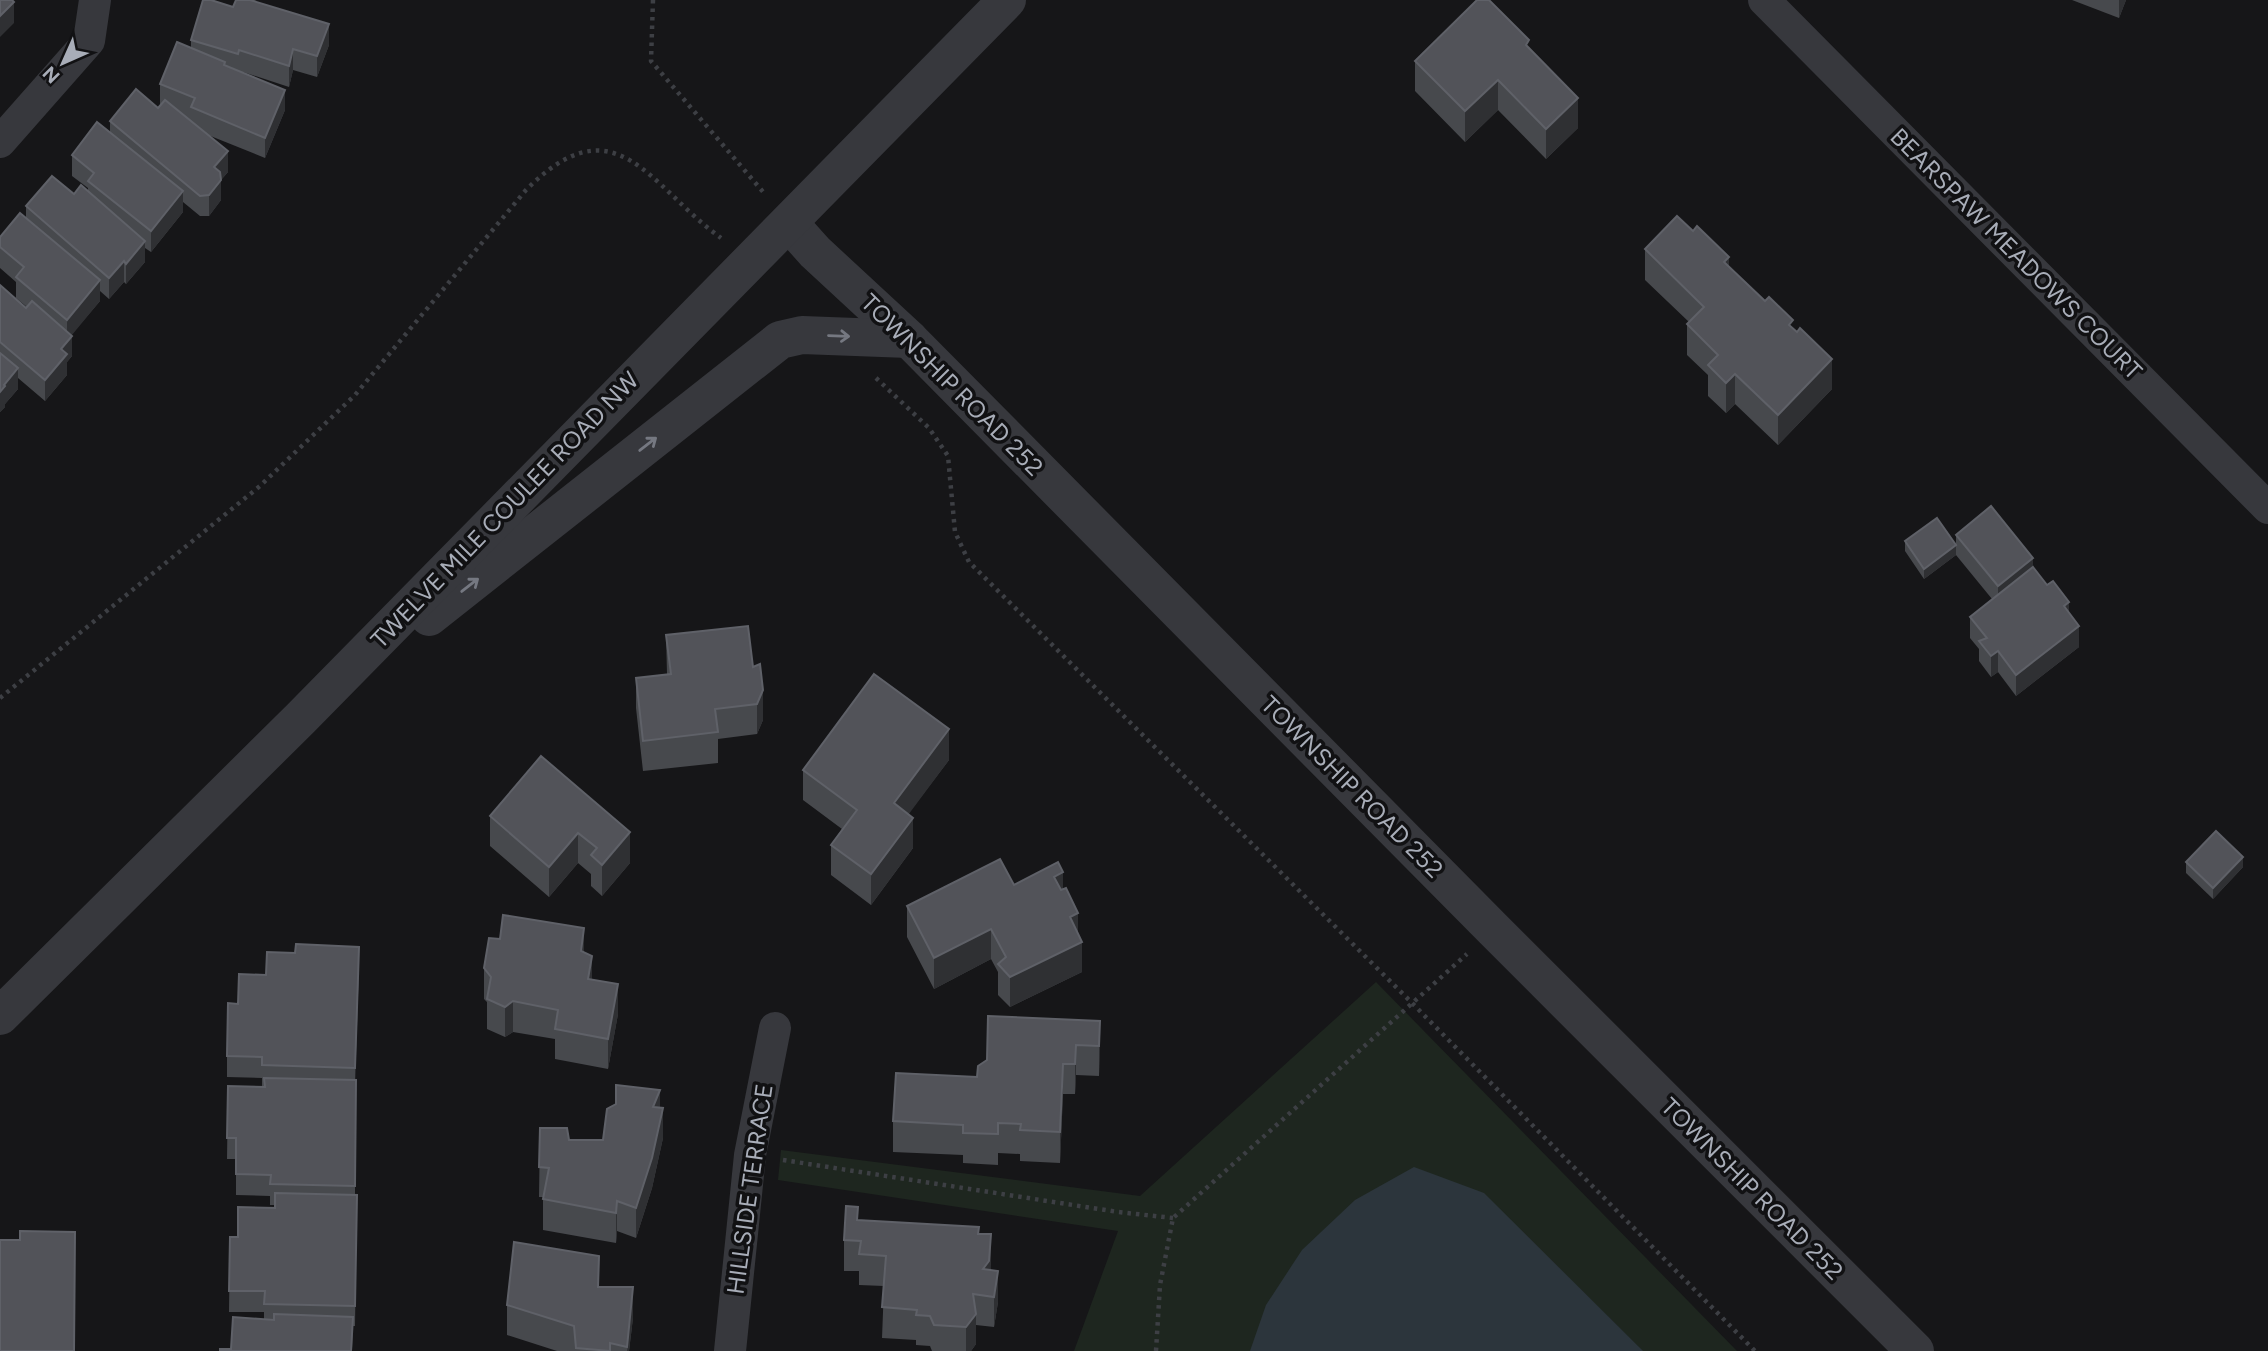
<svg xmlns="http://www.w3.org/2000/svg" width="2268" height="1351" font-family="Figtree,sans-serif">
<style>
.green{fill:#1e261f}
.water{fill:#2c353c}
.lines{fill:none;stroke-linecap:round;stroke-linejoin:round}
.path{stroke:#3d3f44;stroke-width:4.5;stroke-dasharray:3.5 5;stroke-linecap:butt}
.minor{stroke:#37383d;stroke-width:32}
.tertiary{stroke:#37383d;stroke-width:38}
.wall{fill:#47494d}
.shaded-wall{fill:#2f3033}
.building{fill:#525359;stroke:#5f6168;stroke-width:2}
.oneway{stroke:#757881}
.labels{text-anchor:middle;stroke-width:7;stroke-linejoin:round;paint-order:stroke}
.street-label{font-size:24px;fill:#a8adb8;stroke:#111113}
</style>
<rect width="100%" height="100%" fill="#161618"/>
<path class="green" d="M1376,982l361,369h-663l44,-120 -340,-51 3,-30 359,46z"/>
<path class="water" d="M1414,1167l70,26 159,158h-393l16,-46 36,-55 53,-50z"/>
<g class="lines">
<g class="path">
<path d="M653,0l-2,61 113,132"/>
<path d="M876,378l53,50 19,28 7,76 14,30 444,442 342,347"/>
<path d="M0,698l260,-212 95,-91 171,-205c90,-91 124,-3 195,48"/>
<path d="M783,1160l335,52 55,6"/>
<path d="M1156,1351l4,-66 13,-67 294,-264"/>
</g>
<g class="minor">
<path d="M1764,0l504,508"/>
<path d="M0,142l89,-101 6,-41"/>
<path d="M730,1351l20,-196 25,-127"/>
</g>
<g class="tertiary">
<path d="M789,223l26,29 94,87 584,590 422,422"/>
<path d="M429,617l351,-277 22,-5 107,4"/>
<path d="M0,1016l301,-298 706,-718"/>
</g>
</g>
<g class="wall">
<path d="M203,0h10h-1l21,7 18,-7h6l-3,1 75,44 -12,32 -24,-7 -4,17 -46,-15 42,38 -20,48 -57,-23 20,37 -7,8v20l-12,16h-9l-17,-14v10l-32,40 -6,-4v14l-19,22 -2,-2 -15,17 -9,-8v10l-29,34 1,21 -5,6v13l-22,26 -27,-23v11l-13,15v3l-5,5v-127l26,23 1,-1 -11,-9v-16l-16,-14v-31l26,-19v-12l62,-15v-3l-16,-12v-21l38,-22v-12l48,-13 3,-3h-1v-21l31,-36v-8z"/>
<path d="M2072,0h54l-7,18z"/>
<path d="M1529,47l49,81 -32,31 -48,-49 -33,32 -50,-51v-30z"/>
<path d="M1645,249l84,17 64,63 39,60 -54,56 -43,-41 -9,9 -18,-17v-21l-21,-20v-31l2,-2 -44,-42z"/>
<path d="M1956,535l77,33 36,45 10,34 -63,49 -18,-24 -7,5 -12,-16v-12l-9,-11v-21l22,-18 -36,-44 -32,24 -19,-28v-10l51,4z"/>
<path d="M666,635l87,32 10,53 -6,14 -39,5v24l-75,8 -7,-63v-30l31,-4z"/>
<path d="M541,756l89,107 -28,33 -11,-10v-12l-13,-11 -29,34 -59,-51v-30z"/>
<path d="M949,760l-41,54 5,34 -42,57 -40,-30v-30l11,-16 -39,-29v-30z"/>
<path d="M2186,862l57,5 -30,32 -27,-26z"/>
<path d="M1014,885l49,4 15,44 4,39 -72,35 -12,-12v-23l-7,-13 -57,30 -27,-52v-31z"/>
<path d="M584,952l8,27 26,35 -10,55 -53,-10v-20l-42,-7 -8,5 -18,-8v-27l-3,-3v-31z"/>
<path d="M359,967l-4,113v115h2l-2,131h-2l-1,25h-132l11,-2 33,-30v-7h-35l1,-75h8l37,-29v-3h-5v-9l-34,-1v-36h-9l1,-73 36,1 -2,-1v-8l-35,-1v-21l11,-52 28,-29z"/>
<path d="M1100,1021l-1,55 -23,-1 -1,19h-12l-3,69 -40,-2v-7l-22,-1v12l-35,-2v-8l-70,-3v-31l84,-44z"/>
<path d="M660,1107l3,31 -11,50 -16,50 -19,-7 -1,12 -73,-13v-33h-4l1,-69 29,12h34z"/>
<path d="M858,1220l121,14 12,36 7,32 -4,25 -18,-2v19l-5,7h-39l-2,-5 -14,-1v-5l-34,-2 2,-52 -25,-1v-14h-15v-31z"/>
<path d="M599,1287l34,31 -4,33h-72l-50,-16v-30z"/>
</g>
<g class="shaded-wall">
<path d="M2119,0h7l-7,18z"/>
<path d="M14,2v21l-14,14v-21z"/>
<path d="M329,24v21l-12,32v-21z"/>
<path d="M293,49v21l-4,17v-21z"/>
<path d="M1498,80v30l-33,32v-31z"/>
<path d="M285,90v20l-20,48v-20z"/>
<path d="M1578,98v30l-32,31v-30z"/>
<path d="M228,151v21l-7,8v20l-12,16v-21l5,-28z"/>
<path d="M183,191v21l-32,40v-21z"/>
<path d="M145,241v21l-19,22v-20z"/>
<path d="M1729,257v30l-5,-25z"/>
<path d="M124,261v21l-15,17v-21z"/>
<path d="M100,280v21l-33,40v-21z"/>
<path d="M72,336v20l-5,6v13l-22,26v-21l16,-31z"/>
<path d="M1832,359v30l-54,56v-30z"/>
<path d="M18,368v21l-13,15v3l-5,5v-20l4,-7z"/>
<path d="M1735,374v30l-9,9v-30z"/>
<path d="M1956,545v10l-32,24v-10z"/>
<path d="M2033,558v20l-35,29v-21z"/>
<path d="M2069,602v21l-5,-17z"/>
<path d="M2079,626v21l-63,49v-21z"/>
<path d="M1998,651v21l-7,5v-21z"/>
<path d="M763,690v30l-6,14v-30z"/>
<path d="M949,729v31l-55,74v-31z"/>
<path d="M913,818v30l-42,57v-31z"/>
<path d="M630,832v31l-28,33v-31z"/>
<path d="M578,833v30l-29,34v-30z"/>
<path d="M2243,857v10l-30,32v-11z"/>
<path d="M1063,872v30l-9,-25z"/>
<path d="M1078,913v30l-8,-26z"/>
<path d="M584,928v30l-3,-7z"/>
<path d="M991,929v30l-57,30v-31z"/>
<path d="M1082,942v30l-72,35v-30z"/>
<path d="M359,947v20l-4,122v-21z"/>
<path d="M592,956v30l-4,-7z"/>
<path d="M618,984v30l-10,55v-30z"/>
<path d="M513,1001v31l-8,5v-30z"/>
<path d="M1100,1021v30l-1,25v-30z"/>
<path d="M1076,1045v30l-1,19v-30z"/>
<path d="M1063,1064v30l-3,69v-31z"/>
<path d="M660,1090v31l-7,-14z"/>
<path d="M663,1108v30l-11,50 -16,50v-30z"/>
<path d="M617,1201v30l-1,12v-30z"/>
<path d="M991,1234v31l-2,26 -6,-22z"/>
<path d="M998,1271v31l-4,25v-30z"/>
<path d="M633,1287v31l-4,33h-2z"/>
<path d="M976,1314v30l-5,7h-5v-24z"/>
</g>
<g class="building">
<path d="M0,0h12l2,2 -14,14z"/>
<path d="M203,0h8l22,7 3,-7h14l79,24 -12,32 -24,-7 -4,17 -50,-16 -1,4 -47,-14z"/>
<path d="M1477,0h12l40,40 -3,5 52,53 -32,31 -48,-49 -33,31 -50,-50z"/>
<path d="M177,42l48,20 -1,3 61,25 -20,48 -74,-31 4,-9 -35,-14z"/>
<path d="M136,89l22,19 7,-8 63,51 -14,16 6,5 1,8 -12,15 -9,1 -90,-75z"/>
<path d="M97,122l86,69 -32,40 -63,-50 6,-8 -22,-18z"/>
<path d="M52,176l22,18 7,-9 64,56 -19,23 -2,-3 -15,17 -83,-72z"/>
<path d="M20,213l80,67 -33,40 -51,-43 8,-10 -24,-20v-10z"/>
<path d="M1677,216l16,15 4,-5 32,31 -5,5 41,39 4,-4 24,23 -4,5 8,7 3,-4 32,31 -54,56 -43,-41 -9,9 -18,-18 10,-10 -31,-31 17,-17 -59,-58z"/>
<path d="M0,285l26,23 6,-7 40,35 -11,13 6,5 -22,26 -45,-38z"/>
<path d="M0,353l18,15 -14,17 1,1 -5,6z"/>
<path d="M1991,506l42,52 -35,28 -42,-51z"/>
<path d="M1937,518l19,27 -32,24 -19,-28z"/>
<path d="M2033,567l14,18 6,-4 16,21 -5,4 15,20 -63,49 -18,-24 -7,5 -12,-15 8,-3 -17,-21z"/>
<path d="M748,626l5,41 7,-3 3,26 -6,14 -42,5 3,23 -75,9 -7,-63 35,-4 -5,-39z"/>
<path d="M874,674l75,55 -55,74 19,15 -42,56 -40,-29 26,-35 -54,-40z"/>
<path d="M541,756l89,76 -28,33 -11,-10 6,-7 -19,-15 -29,34 -59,-51z"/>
<path d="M2216,831l27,26 -30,31 -27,-26z"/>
<path d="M1000,859l14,26 44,-23 5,10 -9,5 7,13 5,-2 12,25 -8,4 12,25 -72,35 -12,-13 8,-7 -15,-28 -57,29 -27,-52z"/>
<path d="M503,915l81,13 -3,23 11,5 -4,23 30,5 -10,55 -53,-10 3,-19 -45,-9 -8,6 -18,-8 4,-22 -7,-9 5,-30 11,1z"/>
<path d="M296,944l63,3 -4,121 -93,-3v-8l-35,-1 1,-53 10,1 1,-30 27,1 1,-23 28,1z"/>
<path d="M988,1016l112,5 -1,25 -23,-1 -1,19h-12l-3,68 -40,-2 1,-6 -23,-1v11l-35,-1v-8l-70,-4 3,-48 81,4 1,-11 9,-6z"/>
<path d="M264,1078l92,2 -1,106 -85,-2 1,-9 -35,-1v-36h-9l1,-52 37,1z"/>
<path d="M616,1085l44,5 -7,17 10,1 -11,50 -16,50 -19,-7 -1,12 -73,-14 6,-31 -10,-1 1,-39h27l2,12h34l4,-31 9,-5z"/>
<path d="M275,1193l82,2 -2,111 -91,-2 1,-13h-36l1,-54h8v-30l37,1z"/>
<path d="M846,1206l12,1 -1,13 122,7 -1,7h13l-2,27 -6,8 15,2 -4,26 -21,-3 3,20 -10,13 -32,-2 -4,-9 -14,-1 1,-5 -35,-3 4,-51 -27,-2 2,-13 -17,-1z"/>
<path d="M20,1231l55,1 -1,119h-74v-111h20z"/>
<path d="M514,1242l85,14 -1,31h35l-6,60 -17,-4v8l-34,-3 -2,-22 -67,-21z"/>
<path d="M274,1314l79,3 -2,34h-131v-2h11l2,-32 41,3z"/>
</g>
<defs><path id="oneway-shaft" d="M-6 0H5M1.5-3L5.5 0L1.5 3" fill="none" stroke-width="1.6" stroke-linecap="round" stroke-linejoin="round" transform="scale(1.75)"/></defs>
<g class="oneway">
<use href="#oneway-shaft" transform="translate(839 336) rotate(2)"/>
<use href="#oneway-shaft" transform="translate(648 444) rotate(-38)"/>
<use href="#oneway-shaft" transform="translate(470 585) rotate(-38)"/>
</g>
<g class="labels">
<g class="street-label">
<text transform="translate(2016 254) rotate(45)" y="8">BEARSPAW MEADOWS COURT</text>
<text transform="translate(952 385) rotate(45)" y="8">TOWNSHIP ROAD 252</text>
<text transform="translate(505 510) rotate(-46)" y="8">TWELVE MILE COULEE ROAD NW</text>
<text transform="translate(1352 787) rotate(45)" y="8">TOWNSHIP ROAD 252</text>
<text transform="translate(750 1189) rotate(-82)" y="8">HILLSIDE TERRACE</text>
<text transform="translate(1752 1189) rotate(45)" y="8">TOWNSHIP ROAD 252</text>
</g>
</g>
<g transform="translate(63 63) rotate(225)" stroke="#111113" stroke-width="5" paint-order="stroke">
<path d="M0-5L12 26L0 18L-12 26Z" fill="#a8adb8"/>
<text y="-10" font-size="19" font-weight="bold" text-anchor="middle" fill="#a8adb8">N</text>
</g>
</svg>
